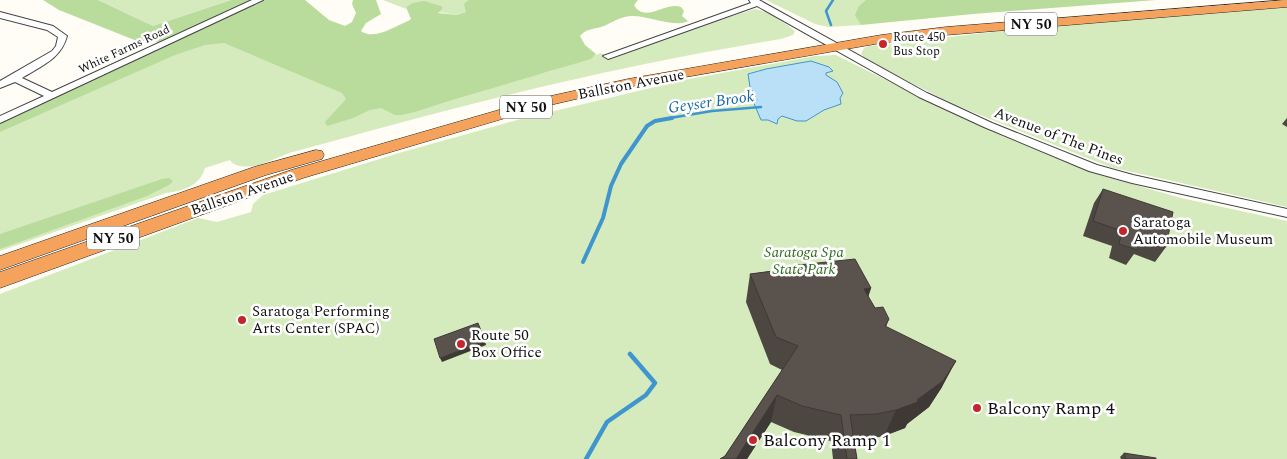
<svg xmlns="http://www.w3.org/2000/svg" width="1287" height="459" font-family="Spectral,serif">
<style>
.green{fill:#d5ebbd}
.forest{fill:#b9dc9c}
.water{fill:#b9e0f7;stroke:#3f96cf}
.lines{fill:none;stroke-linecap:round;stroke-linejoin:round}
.stream-far2{stroke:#3f96cf;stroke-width:2.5}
.stream-far1{stroke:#3f96cf;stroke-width:4}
.stream{stroke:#3f96cf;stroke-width:4.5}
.minor-casing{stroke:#444;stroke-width:2}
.highway-casing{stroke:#222;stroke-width:1}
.minor{fill:#fff;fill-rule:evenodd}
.highway{fill:#f5a25d;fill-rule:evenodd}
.wall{fill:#4d4742}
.shaded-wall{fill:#3f3936}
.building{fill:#5a524d;stroke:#3f3936}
.poi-dot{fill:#c4262e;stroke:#fff;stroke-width:2}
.labels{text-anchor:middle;stroke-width:5;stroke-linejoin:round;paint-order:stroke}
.far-poi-label{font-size:12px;fill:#111;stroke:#fff;text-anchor:start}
.far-street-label{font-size:12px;fill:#111;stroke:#fff}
.shield{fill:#fff;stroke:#585858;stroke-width:1}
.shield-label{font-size:14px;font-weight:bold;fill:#111}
.street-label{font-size:15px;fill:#111;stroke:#fff}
.poi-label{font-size:15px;fill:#111;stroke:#fff;text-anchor:start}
.park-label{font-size:15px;font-style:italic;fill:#2f6b1f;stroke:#fff}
.water-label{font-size:16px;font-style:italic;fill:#1768a6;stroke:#fff}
.near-poi-label{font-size:18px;fill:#111;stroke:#fff;text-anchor:start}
</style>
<rect width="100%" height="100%" fill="#fffdf5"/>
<g class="green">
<path d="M98,0h133l-78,26z"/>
<path d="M383,0h85l-2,2v10l-9,3 -51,-8v2z"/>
<path d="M766,0h292l-201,17 4,8 -33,2 -13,-3z"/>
<path d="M1287,7v200l-177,-40 -155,-62 -85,-43 -9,-8 3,-6 5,-2 161,-18z"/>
<path d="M755,9c15,3 28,13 40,22l-2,4 -12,4c-140,23 -278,55 -415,93 -25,7 -51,14 -77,21 -11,4 -23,11 -35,13 -9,1 -20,1 -24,-6l-25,8c-5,18 -22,23 -39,25l-166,58v-128l230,-107 162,95 159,-40 50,-18 11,6 94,-35z"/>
<path d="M836,55l112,56 149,63 84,24 106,23v238h-1287v-165l198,-76 19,4 34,-10 2,-8 10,-9 136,-42 122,-34 163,-39 131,-24z"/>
</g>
<g class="forest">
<path d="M43,0h55l55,26 78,-26h74l24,20 16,6 7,-4 4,-9 -4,-9 1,-4h23l5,14 -15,9 -5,8c13,10 34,-5 47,-10l3,-2 -5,-12 7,-4 11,-2 17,5 2,2 -5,5 19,2 9,-3 -2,-8 4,-4h170l-4,5c11,19 32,-4 47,2l3,4 -2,5 6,5c-11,7 -41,-5 -55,-5 -14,0 -20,7 -32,11 -7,2 -14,2 -19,7l-2,2 5,9 11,9 -5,5 -139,41 -37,12 -14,3h-6l-14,-7 -11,2 -17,8 -26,8 -2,-4 21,-23 -4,-6 -118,-50 -19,2 -30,10 -175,77v-10l164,-80 -27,-1 -78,-31z"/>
<path d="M866,0h290l-183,14 -112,11 -6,-10 4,-9z"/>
<path d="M169,178l4,3 -4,4 -22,11 -147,53v-15l162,-55z"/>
</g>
<path class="water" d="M811,61l18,6 4,4 -7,2v2l11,7 6,11 -3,5 1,6 -17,6 -18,11h-9l-15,-5 -4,3 -1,5 -9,-4h-7l-8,-19 4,-1 -7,-13 -2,-13 18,-5z"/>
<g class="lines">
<g class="stream-far2">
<path d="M831,25l-5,-14 7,-11"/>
<path d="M664,119l48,-8 49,-4"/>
</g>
<path class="stream-far1" d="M583,262l20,-44 8,-32 10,-22 26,-38 8,-5 17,-3"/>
<path class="stream" d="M586,459l21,-37 39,-27 9,-12 -25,-29"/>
<defs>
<g id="minor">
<path d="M252,0h11l-263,123v-7l44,-20 -29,-14 -15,6v-7l52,-30 4,-5 2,-9 -11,-7 -47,-12v-6l53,14 14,10c-6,23 -26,30 -45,42l30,14z"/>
<path d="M749,0h10l168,93 65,30 105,42 36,10 154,34v8l-155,-34 -43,-12 -105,-44 -65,-30 -162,-91 -146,52 -3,1 -5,-3 148,-53z"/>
</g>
<g id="highway">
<path d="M1287,0v7l-341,28 -65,8 -253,44 -82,19 -243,72 -303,110v-16l291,-102 246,-71 91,-20 253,-44 65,-8z"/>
<path d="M316,150l6,1 2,4 -2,4 -56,16 -266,95v-14l254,-89z"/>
</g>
</defs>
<use href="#minor" class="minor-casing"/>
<use href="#highway" class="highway-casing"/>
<use href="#minor" class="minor"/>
<use href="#highway" class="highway"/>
</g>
<g class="wall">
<path d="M1287,118v9l-5,-3z"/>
<path d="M1103,189l63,58 -11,15 -21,-8 -8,11 -17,-7 3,-12 -29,-10 11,-33z"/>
<path d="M780,267l91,21 -3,9 7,11 14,11 -3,8 56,60 -13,20 -22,17 -2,4 -21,8 -19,4h-11l3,19h-24l-2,-18 -37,-9 -23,-10 -24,37h-27l5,-3 57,-86 -12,-6 -24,-62 4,-28 29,-4z"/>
<path d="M1124,453l32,6h-35l-1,-2z"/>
</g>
<g class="shaded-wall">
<path d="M871,288l-9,28 2,-27z"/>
<path d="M485,341l1,4 -44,17 -2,-4z"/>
<path d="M956,361l-14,26 -13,20 -22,17 -2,4 -21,8 12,-26 21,-10z"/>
<path d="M777,395l-6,27 -24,37h-11z"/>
</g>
<g class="building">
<path d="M1103,189l70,23 -7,35 -26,-9 -3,12 -18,-6 3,-13 -29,-10z"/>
<path d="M855,259l16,29 -7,1 11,19 8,-1 6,12 -4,7 71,35 -13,20 -26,19 1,2 -22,8 -20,4 -26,1 7,44h-10l-6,-44 -39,-9 -25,-11 -41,64h-16l5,-3 73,-110 -22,-9 -26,-63 31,-4 -1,-3z"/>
<path d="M478,323l7,18 -45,17 -6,-19z"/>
<path d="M1124,453l32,5v1h-30z"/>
</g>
<g class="poi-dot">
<circle cx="883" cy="44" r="5"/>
<circle cx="1123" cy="231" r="5"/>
<circle cx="242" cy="320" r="5"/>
<circle cx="461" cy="344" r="5"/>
<circle cx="977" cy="408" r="5"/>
<circle cx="753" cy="440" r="5"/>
</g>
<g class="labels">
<g class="far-poi-label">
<text x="893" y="41">Route 450<tspan x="893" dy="14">Bus Stop</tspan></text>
</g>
<g class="far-street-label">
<text transform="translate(124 49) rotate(-25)" y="4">White Farms Road</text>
</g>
<g class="shield">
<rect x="1005" y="12.5" width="52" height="23" rx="4"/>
<rect x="500" y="95.5" width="52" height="23" rx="4"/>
<rect x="87" y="226.5" width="52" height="23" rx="4"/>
</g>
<g class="shield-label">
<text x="1031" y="29">NY 50</text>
<text x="526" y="112">NY 50</text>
<text x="113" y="243">NY 50</text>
</g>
<g class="street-label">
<text transform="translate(631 84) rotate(-11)" y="5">Ballston Avenue</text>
<text transform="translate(1059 136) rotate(21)" y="5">Avenue of The Pines</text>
<text transform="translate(242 193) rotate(-19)" y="5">Ballston Avenue</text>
</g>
<g class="poi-label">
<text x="1133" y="227">Saratoga<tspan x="1133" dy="17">Automobile Museum</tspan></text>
<text x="252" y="316">Saratoga Performing<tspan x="252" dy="17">Arts Center (SPAC)</tspan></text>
<text x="471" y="340">Route 50<tspan x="471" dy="17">Box Office</tspan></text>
</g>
<g class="park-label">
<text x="804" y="257">Saratoga Spa<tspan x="804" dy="17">State Park</tspan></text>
</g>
<g class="water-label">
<text transform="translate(711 101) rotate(-8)" y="6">Geyser Brook</text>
</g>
<g class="near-poi-label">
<text x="987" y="414">Balcony Ramp 4</text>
<text x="763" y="446">Balcony Ramp 1</text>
</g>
</g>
</svg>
